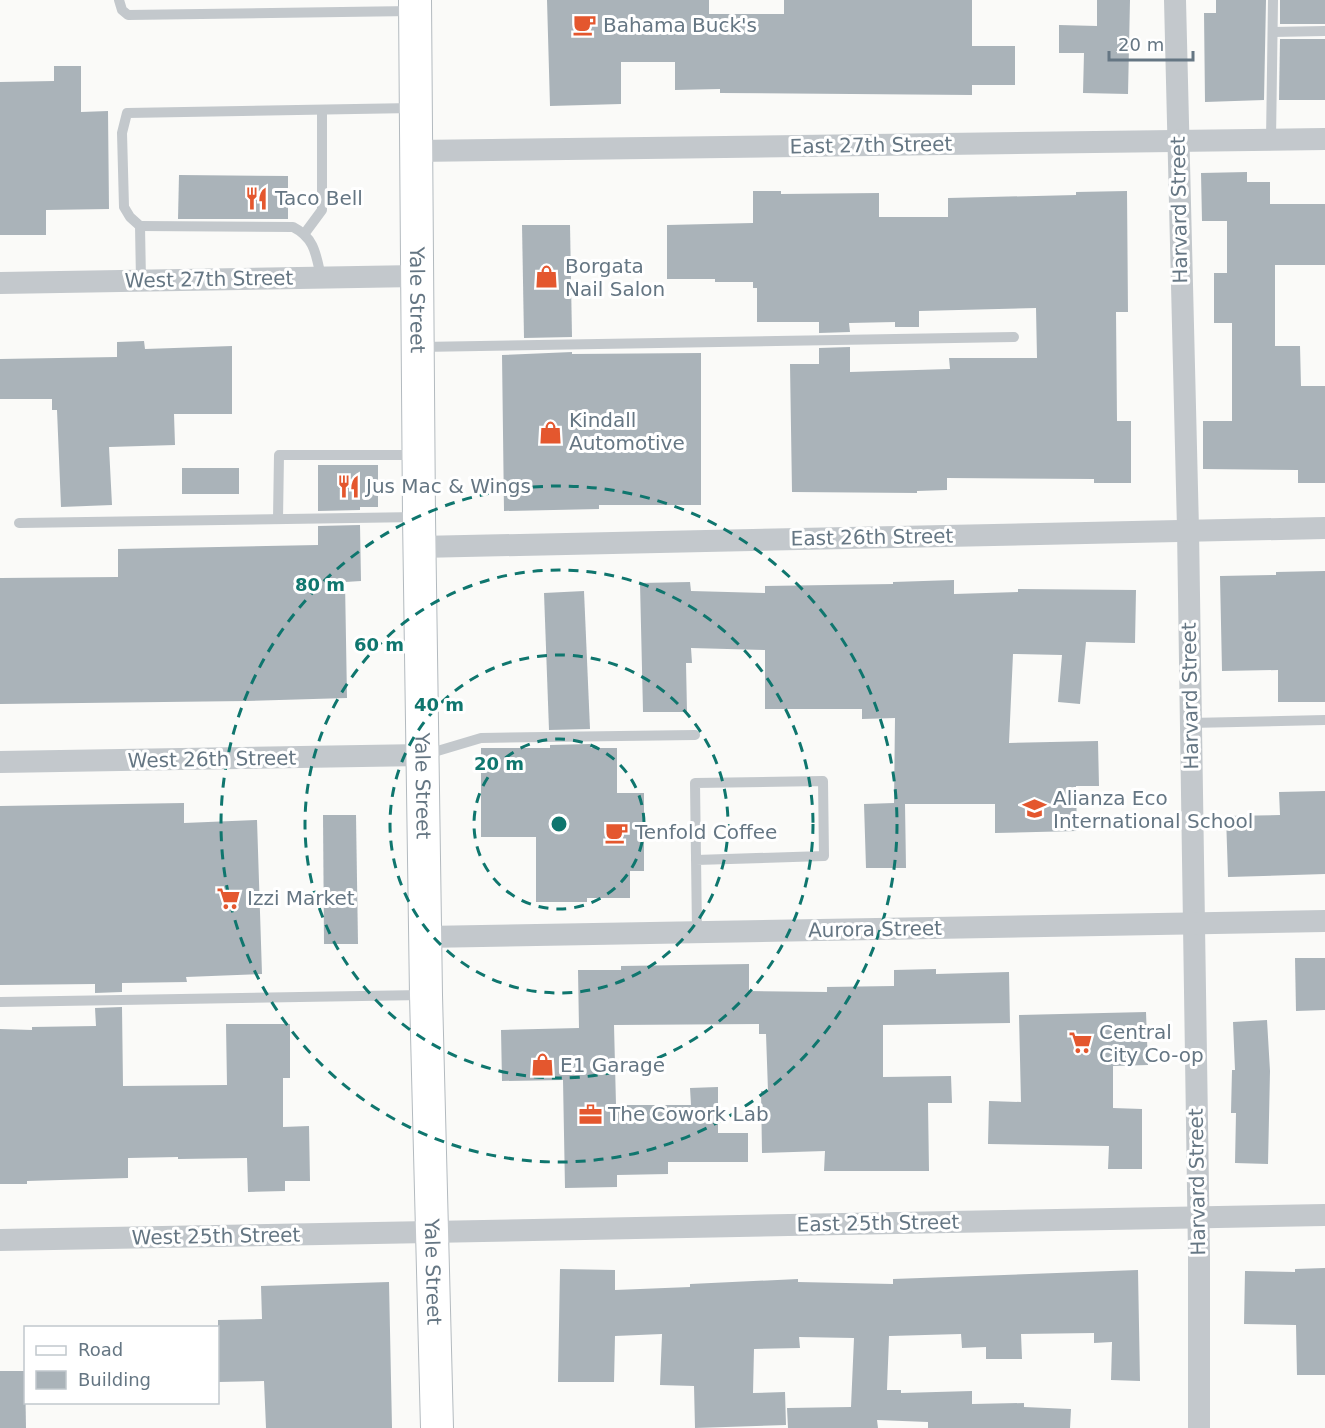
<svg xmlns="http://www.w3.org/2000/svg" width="1325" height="1428" font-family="'DejaVu Sans',sans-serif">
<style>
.building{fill:#aab3b9}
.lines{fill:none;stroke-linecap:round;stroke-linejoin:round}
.secondary-casing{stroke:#b3babf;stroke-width:34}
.lane{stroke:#c3c8cc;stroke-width:10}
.street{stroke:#c3c8cc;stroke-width:22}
.secondary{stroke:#fff;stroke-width:32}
.ring{fill:none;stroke:#0f766e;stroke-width:3;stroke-dasharray:10 8}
.labels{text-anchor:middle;stroke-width:6;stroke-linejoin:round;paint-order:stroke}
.poi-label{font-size:20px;fill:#657683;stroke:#fff;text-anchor:start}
.street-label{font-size:20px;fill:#657683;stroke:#fff}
.centre{fill:#0f766e;stroke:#fff;stroke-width:3}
.ring-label{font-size:18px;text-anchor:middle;font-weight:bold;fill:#0f766e;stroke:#fff;stroke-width:6;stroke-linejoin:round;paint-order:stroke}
</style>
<rect width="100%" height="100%" fill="#fafaf8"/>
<g class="building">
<path d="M547,0h162v14h75v-14h188v46h43v39h-43v10l-252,-2v-4l-45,1v-28h-54v42l-71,2z"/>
<path d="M1097,0h33l-2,94 -45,-1 1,-40h-25v-28l38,1z"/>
<path d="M1216,0h50l-2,100 -59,2 -1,-89h12z"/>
<rect x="1280" y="0" width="45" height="24"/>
<path d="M1280,39h45v61h-46z"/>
<path d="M54,66h27v46l27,-1 1,98 -63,1v25h-46v-153l54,-1z"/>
<path d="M1247,172v10h23v22h55v61h-50v81h25l1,40h24v97h-27v-13l-95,-1v-48h29v-98h-18v-50h13v-52h-25l-1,-48z"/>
<path d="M179,175l109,1v43h-110z"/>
<path d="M753,191h28v3l98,-1v24h69v-19l128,-3v-3l51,-1 1,121h-12l1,109h14v62h-37v-4l-147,-1v12l-30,1v2l-125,-1 -2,-128h29v-16l31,-1v25l100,-3 -1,-11h88l-1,-50 -117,3v16h-24v-5l-46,1 1,9 -31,1v-11h-62v-34h-4v-6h-38v-3h-48v-54l86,-2z"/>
<path d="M522,225h48l2,112 -48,1z"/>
<path d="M144,341l1,8 87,-3v68h-58l1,31 -66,2 3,58 -51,2 -4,-97h-5v-11h-52v-40l117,-2v-15z"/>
<path d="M572,352v2l129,-1v152h-102v4l-95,2 -2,-156z"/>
<path d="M318,465h60v42h-18v3l-42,1z"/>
<rect x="182" y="468" width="57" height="26"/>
<path d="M360,525l1,56 -16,1 2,116 -101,3 -246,3v-126l118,-1v-28l200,-4v-19z"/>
<path d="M1325,571v131h-47v-32l-56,1 -2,-95 56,-1v-3z"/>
<path d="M954,580v14l64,-2v-3l118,1 -1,53 -49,-1 -6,62 -22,-2 4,-47 -49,-1 -4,89 89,-2 1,45h-23l1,45 -82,2v-29h-90l1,64h-40l-2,-64 30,-1 1,-85 -33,1v-10h-97v-59l-74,-2 1,15h-6l1,49h-44l-3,-129 50,-1 1,9 74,2v-7l128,-2v-2z"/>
<path d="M584,591l6,138 -41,1 -5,-137z"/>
<path d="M590,744l1,4h26v45h27v78h-14v27h-43v4h-51v-65h-55v-89h69v-3z"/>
<path d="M1325,791v83l-97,3 -2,-61 54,-1 -1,-23z"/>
<path d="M184,803v20l73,-3 5,154 -76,3 1,5 -65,1v9l-27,1v-9l-95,1v-179z"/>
<path d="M323,815h33l2,129h-34z"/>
<path d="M1295,958h30v52l-29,1z"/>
<path d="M749,964v27l78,1v-5l67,-1v-16l42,-1v5l73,-2 1,51 -127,2v52l68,-1 1,27h-24l1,68h-105l1,-20 -63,2 -1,-62h7l-2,-57h-7v-10l-145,1 2,80h75l-1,-17 28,-1v46h30v29h-80v12l-51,1v12l-52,1 -2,-108 -61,1 -1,-51 78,-2 -1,-58h43v-4z"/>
<path d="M122,1007l1,79 104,-1 -1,-61h64v54h-7v49l26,-1 1,55h-25v10l-37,1 -1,-34 -69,1v-2l-50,1v20l-101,3v3h-27v-155l32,1v-3l64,-1 -1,-18z"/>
<path d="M1146,1012l2,53 -35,1v42l29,1v60h-34l1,-23 -121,-2 1,-43 32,1 -2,-87z"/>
<path d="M1267,1020l3,51 -2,93 -33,-1 1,-50h-5l1,-43h3l-2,-48z"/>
<path d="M1325,1268v107h-28l-1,-50 -52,-1 1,-53 50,1v-3z"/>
<path d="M560,1269l55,1v20l75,-3v-3l108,-5v3l95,2v-5l245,-9 2,111 -29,-1 1,-38 -18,1v-10l-73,1 1,25h-36v-12l-24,1 -1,-14 -72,2 -2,54h14v3l71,-2v13l52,-1v4l47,2 -1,19h-142v-6l-51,-2 1,8h-90l-1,-20 64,-1 3,-69 -55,-1 1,11 -46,1 -1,44 32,-1 1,33 -91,3 -1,-42 -34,-1 2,-51 -47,2 -1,46h-56z"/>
<path d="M389,1282l3,146h-126l-2,-47 -46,1v-62l44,-1 -1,-33z"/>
<path d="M0,1371h25l1,57h-26z"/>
</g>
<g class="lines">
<defs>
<g id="secondary">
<path id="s1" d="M415,0l4,517 7,478 11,433"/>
</g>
</defs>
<use href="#secondary" class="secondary-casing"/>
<g class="lane">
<path d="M119,0l3,10 6,5 284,-4"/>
<path d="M1273,32l52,-1"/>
<path d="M1271,140l2,-140"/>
<path d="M140,226l153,1c22,11 23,28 28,50"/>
<path d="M305,233l17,-23v-100"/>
<path d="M141,280l-1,-54 -10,-9 -6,-10 -2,-74 5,-20 286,-5"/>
<path d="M420,347l594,-10"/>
<path d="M278,519l1,-64h137"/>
<path d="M19,523l399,-6"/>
<path d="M1190,723l135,-3"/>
<path d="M424,755l57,-17 214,-3"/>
<path d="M696,860l128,-4 -1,-75 -128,2 2,149"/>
<path d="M0,1002l423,-7"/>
</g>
<g class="street">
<path d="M1175,0l13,529 11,726v173"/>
<path d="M416,151l909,-12"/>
<path d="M0,283l417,-7"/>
<path d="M419,547l906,-19"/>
<path d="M0,762l423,-7"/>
<path d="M425,937l900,-16"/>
<path d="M0,1240l1325,-25"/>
</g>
<use href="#secondary" class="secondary"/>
</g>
<g class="ring">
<circle cx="559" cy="824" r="85"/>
<circle cx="559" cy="824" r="169"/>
<circle cx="559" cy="824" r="254"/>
<circle cx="559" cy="824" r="338"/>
</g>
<defs>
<symbol id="cafe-bare" viewBox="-9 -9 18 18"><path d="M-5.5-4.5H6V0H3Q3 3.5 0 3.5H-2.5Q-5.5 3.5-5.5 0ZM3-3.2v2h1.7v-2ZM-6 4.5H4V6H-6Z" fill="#e4572e" stroke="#fff" stroke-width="2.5" paint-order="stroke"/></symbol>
<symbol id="restaurant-bare" viewBox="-9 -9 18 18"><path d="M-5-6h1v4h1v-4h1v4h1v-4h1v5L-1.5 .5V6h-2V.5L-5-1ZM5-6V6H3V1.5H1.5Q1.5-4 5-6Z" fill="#e4572e" stroke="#fff" stroke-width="2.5" paint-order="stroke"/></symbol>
<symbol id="shop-bare" viewBox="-9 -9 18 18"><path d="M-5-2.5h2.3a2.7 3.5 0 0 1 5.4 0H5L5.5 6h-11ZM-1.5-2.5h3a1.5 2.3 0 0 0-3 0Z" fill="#e4572e" stroke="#fff" stroke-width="2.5" paint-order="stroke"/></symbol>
<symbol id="school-bare" viewBox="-9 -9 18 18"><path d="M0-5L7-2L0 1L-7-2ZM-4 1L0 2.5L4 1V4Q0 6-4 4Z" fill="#e4572e" stroke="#fff" stroke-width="2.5" paint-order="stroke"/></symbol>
<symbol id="supermarket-bare" viewBox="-9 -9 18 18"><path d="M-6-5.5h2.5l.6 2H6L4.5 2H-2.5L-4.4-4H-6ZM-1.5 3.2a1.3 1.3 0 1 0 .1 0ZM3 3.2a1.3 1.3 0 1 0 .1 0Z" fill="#e4572e" stroke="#fff" stroke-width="2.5" paint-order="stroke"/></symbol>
<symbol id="office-bare" viewBox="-9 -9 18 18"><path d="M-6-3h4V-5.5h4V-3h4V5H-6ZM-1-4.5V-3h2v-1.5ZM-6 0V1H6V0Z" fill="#e4572e" stroke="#fff" stroke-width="2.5" paint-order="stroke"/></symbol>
</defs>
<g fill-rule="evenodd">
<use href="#cafe-bare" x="568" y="8" width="33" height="33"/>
<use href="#restaurant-bare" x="240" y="182" width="33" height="33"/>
<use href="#shop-bare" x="530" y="260" width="33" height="33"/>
<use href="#shop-bare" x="534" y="416" width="33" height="33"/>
<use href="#restaurant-bare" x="332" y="470" width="33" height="33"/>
<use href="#school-bare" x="1018" y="792" width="33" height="33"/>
<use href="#cafe-bare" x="600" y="816" width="33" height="33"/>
<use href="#supermarket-bare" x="212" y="882" width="33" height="33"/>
<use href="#supermarket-bare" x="1064" y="1026" width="33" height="33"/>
<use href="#shop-bare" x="526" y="1048" width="33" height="33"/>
<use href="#office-bare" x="574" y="1098" width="33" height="33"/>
</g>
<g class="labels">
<g class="poi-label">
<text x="603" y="32">Bahama Buck's</text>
<text x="275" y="205">Taco Bell</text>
<text x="565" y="273">Borgata<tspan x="565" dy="23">Nail Salon</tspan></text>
<text x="569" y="427">Kindall<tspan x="569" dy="23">Automotive</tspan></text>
<text x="366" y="493">Jus Mac &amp; Wings</text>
<text x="1053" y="805">Alianza Eco<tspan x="1053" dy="23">International School</tspan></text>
<text x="635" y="839">Tenfold Coffee</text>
<text x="247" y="905">Izzi Market</text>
<text x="1099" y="1039">Central<tspan x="1099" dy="23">City Co-op</tspan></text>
<text x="560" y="1072">E1 Garage</text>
<text x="608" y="1121">The Cowork Lab</text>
</g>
<g class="street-label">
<text transform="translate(871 145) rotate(-1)" y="7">East 27th Street</text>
<text transform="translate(1179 210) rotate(-91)" y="7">Harvard Street</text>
<text transform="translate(209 279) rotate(-1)" y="7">West 27th Street</text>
<text dy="7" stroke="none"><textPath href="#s1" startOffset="300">Yale Street</textPath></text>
<text transform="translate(872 537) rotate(-1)" y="7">East 26th Street</text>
<text transform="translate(1190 696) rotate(-91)" y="7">Harvard Street</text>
<text transform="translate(212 759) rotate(-1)" y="7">West 26th Street</text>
<text dy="7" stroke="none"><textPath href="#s1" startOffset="786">Yale Street</textPath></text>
<text transform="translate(875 929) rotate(-1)" y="7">Aurora Street</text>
<text transform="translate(1197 1182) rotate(-91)" y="7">Harvard Street</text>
<text transform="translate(878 1223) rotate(-1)" y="7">East 25th Street</text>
<text transform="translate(216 1236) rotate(-1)" y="7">West 25th Street</text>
<text dy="7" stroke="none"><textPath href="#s1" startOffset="1272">Yale Street</textPath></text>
</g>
</g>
<circle cx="559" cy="824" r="9" class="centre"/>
<g class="ring-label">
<text x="320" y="591">80 m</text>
<text x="379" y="651">60 m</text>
<text x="439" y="711">40 m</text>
<text x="499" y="770">20 m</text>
</g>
<rect x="24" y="1326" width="195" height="78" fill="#ffffff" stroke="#c1c8cd" stroke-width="1.5"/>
<rect x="36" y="1346" width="30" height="9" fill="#ffffff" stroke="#c1c8cd" stroke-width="1.5"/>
<text x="78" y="1356" font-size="18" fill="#657683">Road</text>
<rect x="36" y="1371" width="30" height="18" fill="#aab3b9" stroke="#c1c8cd" stroke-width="1.5"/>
<text x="78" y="1386" font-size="18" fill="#657683">Building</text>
<path d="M1109 51v9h84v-9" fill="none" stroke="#657683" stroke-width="3"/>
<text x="1118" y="51" font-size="18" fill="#657683" stroke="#ffffff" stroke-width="4.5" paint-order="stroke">20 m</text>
</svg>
